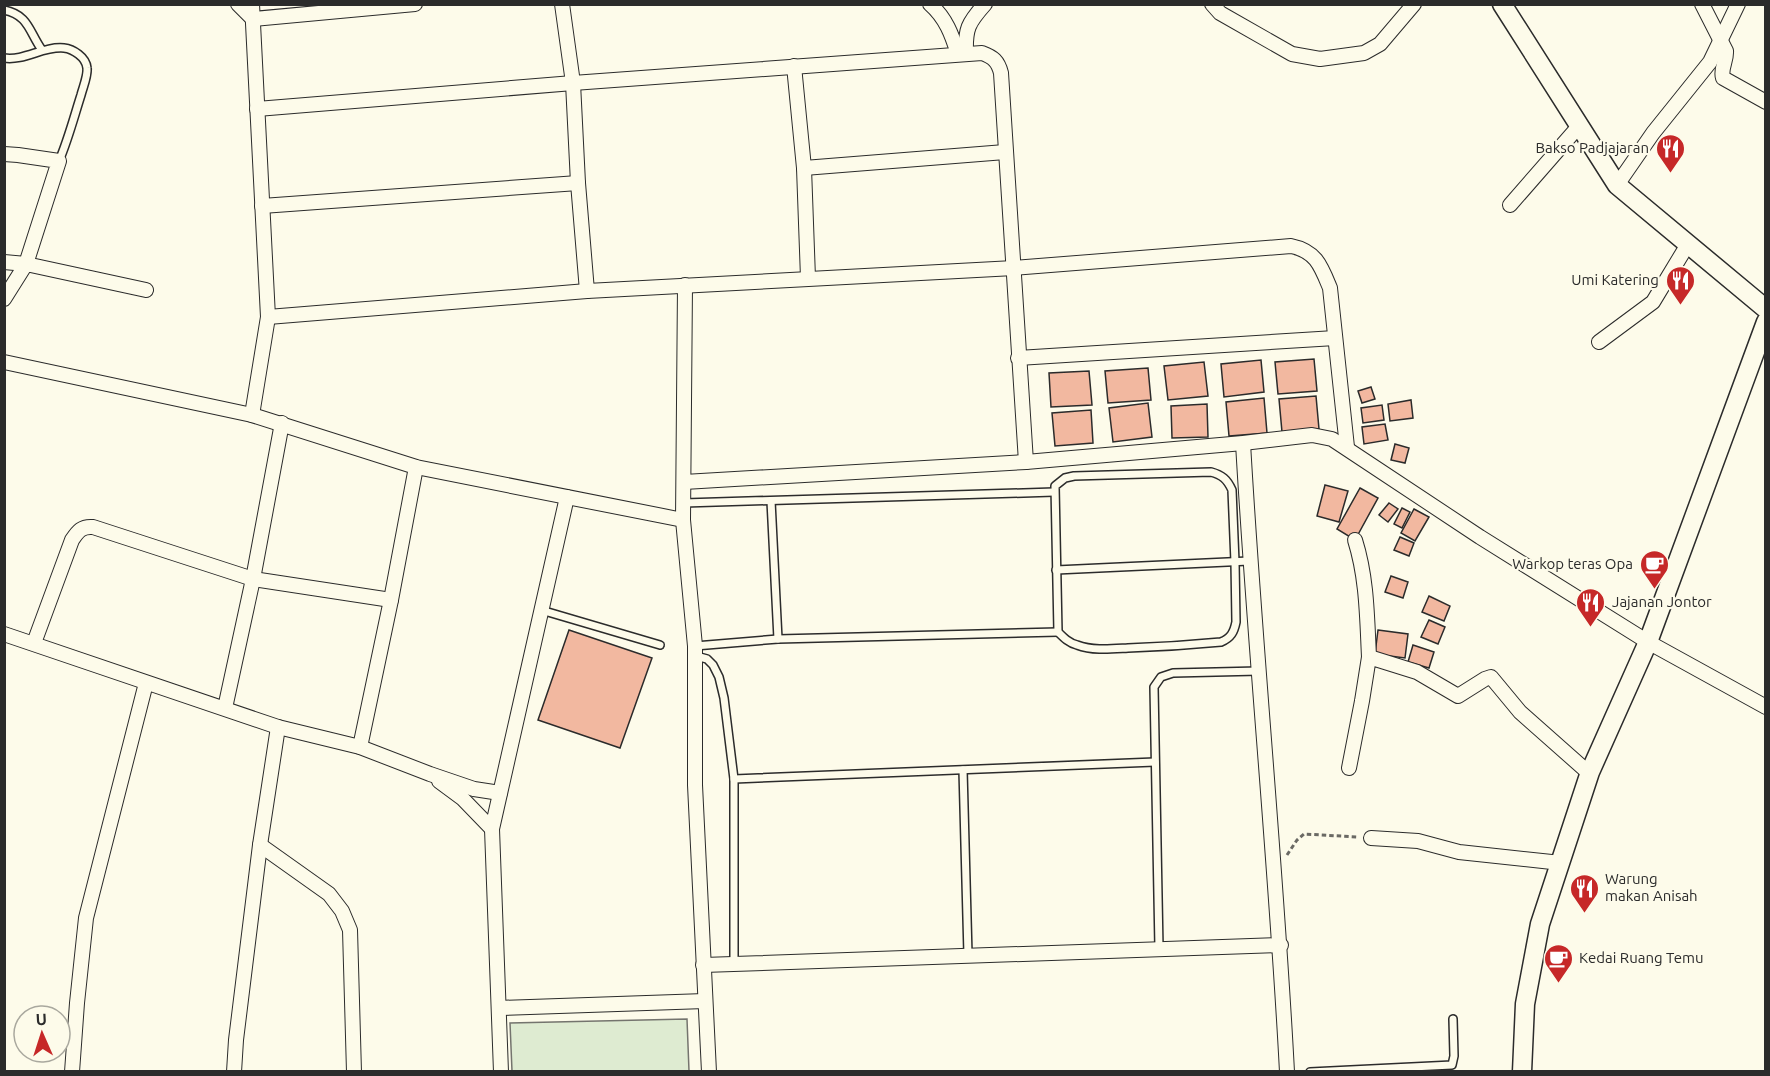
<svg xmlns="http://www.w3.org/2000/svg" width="1770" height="1076" font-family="Ubuntu,sans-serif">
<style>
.green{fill:#deebd1;stroke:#74746e;stroke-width:1.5}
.building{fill:#f2b8a0;stroke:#2b2b2b;stroke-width:1.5}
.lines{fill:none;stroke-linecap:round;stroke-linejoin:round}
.service-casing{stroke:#2b2b2b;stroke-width:10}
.minor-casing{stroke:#2b2b2b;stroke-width:16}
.tertiary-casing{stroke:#2b2b2b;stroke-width:21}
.path{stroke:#6a6964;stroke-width:3;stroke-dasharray:4.5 3;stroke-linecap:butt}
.service{stroke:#fdfbea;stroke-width:7}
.minor{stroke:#fdfbea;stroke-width:14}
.tertiary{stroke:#fdfbea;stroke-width:18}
.labels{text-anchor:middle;stroke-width:4.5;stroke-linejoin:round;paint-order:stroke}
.poi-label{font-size:15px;fill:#2b2b2b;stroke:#fdfbea;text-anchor:end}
</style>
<rect width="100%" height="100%" fill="#fdfbea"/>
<path class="green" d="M687,1019l2,52h-177l-2,-48z"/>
<g class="building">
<path d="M1314,359l3,32 -39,3 -3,-32z"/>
<path d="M1261,360l3,32 -40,5 -3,-33z"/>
<path d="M1204,362l4,34 -40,4 -4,-34z"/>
<path d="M1148,368l3,32 -43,3 -3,-32z"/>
<path d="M1089,371l3,34 -41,2 -2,-34z"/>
<path d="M1371,387l4,12 -13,4 -4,-12z"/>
<path d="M1316,396l3,33 -37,3 -3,-33z"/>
<path d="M1264,398l3,35 -38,3 -3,-34z"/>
<path d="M1411,400l2,18 -23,3 -2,-17z"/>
<path d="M1148,403l4,34 -39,5 -4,-34z"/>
<path d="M1207,404l1,33 -36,1 -1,-32z"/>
<path d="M1382,405l2,15 -21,3 -2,-15z"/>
<path d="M1091,410l2,33 -38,3 -3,-33z"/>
<path d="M1385,424l3,16 -24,4 -2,-17z"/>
<path d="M1395,444l14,4 -4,15 -14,-3z"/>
<path d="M1325,485l23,6 -9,31 -22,-6z"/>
<path d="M1360,488l18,10 -23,42 -18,-11z"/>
<path d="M1389,503l9,6 -10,13 -9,-7z"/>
<path d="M1402,508l8,4 -8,16 -8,-4z"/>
<path d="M1414,509l15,8 -14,24 -14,-8z"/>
<path d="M1400,537l14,6 -5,13 -15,-6z"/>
<path d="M1391,576l17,6 -5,16 -18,-6z"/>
<path d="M1429,596l21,10 -6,15 -22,-9z"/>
<path d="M1429,620l16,7 -7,17 -17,-7z"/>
<path d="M569,630l83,28 -32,90 -82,-28z"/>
<path d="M1378,630l30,4 -3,24 -30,-4z"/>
<path d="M1413,645l21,7 -5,16 -21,-6z"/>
</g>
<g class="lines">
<defs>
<g id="service">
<path d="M4,10c25,5 25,22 38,40"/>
<path d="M4,58c21,3 39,-12 60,-10 9,1 22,9 23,20 1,8 -4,19 -6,27 -7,22 -13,45 -22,66"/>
<path d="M1211,472c11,3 16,7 21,18l3,72 1,60c-2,10 -5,16 -15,20 -31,3 -62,5 -93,6 -17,1 -35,3 -51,-3 -8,-2 -13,-7 -19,-13l-3,-146 10,-8 9,-2z"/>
<path d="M771,501l7,138"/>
<path d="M684,503l370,-11"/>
<path d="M1056,570l193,-9"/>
<path d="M541,610l119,35"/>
<path d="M695,646l83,-7 280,-7"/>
<path d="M696,656l11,3 6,6 6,12 5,21 10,81v185"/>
<path d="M963,770l5,185"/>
<path d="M734,779l421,-17"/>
<path d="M1159,948l-5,-261 7,-10 12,-4 86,-2"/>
<path d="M1310,1072l142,-7 2,-9 -1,-37"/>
</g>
<g id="minor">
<path d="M238,4l15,15 162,-15"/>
<path d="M562,4l11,79 5,100 9,108"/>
<path d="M930,4c16,14 22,31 28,50"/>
<path d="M1212,4l8,9 72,41 28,5 44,-6 16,-9 34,-40"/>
<path d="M1702,4l24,47c1,9 -6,18 -3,27l43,24"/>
<path d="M966,54c-1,-25 2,-31 19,-50"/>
<path d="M794,66l10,102 4,110"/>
<path d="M257,109l316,-26 409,-30c11,4 16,8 19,20l25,389"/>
<path d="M4,154l14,1 41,6 -33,103 -22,-2"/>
<path d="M804,168l201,-16"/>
<path d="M1617,185l36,-52 57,-71 28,-58"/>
<path d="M1510,205l69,-79"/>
<path d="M262,206l316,-23"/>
<path d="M685,285l-2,235 12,126v139l14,287"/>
<path d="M4,299l22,-35 120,26"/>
<path d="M268,317l319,-26 427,-23 277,-22c25,5 30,20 39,42l17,159"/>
<path d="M1599,342l54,-40 35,-58"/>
<path d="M1018,358l317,-20"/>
<path d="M4,362l248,53 164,52 267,53"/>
<path d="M252,415l16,-98 -16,-313"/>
<path d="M1243,443c12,210 33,419 44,629"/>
<path d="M684,482l342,-20 217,-19 69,-8 20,4 148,98 168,105 118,65"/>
<path d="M1355,540c12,38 12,77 14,117"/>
<path d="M4,634l274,93 82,20 70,27 44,15 26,4"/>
<path d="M34,643l38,-103c6,-9 10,-14 21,-13l160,52 138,21"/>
<path d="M225,708l28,-129 29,-156"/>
<path d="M360,747l31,-147 25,-133"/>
<path d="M1349,768l13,-67 7,-44 48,15 41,24 27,-17 6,-2 29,35 70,62"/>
<path d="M439,781l23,17 30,31"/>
<path d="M1371,838l47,3 41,11 102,11"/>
<path d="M260,845l69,49 13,17 8,19 4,142"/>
<path d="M703,965l578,-20"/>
<path d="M499,1008l206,-7"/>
<path d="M72,1072l5,-69 9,-85 60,-235"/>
<path d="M234,1072l2,-32 24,-195 18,-118"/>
<path d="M501,1072l-9,-243 75,-332"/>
</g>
<g id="tertiary">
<path d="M1502,4l115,181 149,124"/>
<path d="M1522,1072l3,-68 15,-80 50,-152 58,-130 118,-320"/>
</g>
</defs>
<use href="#service" class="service-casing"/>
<use href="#minor" class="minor-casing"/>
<use href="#tertiary" class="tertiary-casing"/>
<path class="path" d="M1287,855l10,-15 7,-6 54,3"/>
<use href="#service" class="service"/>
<use href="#minor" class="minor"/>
<use href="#tertiary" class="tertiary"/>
</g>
<defs>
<symbol id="restaurant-pin" viewBox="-11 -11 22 30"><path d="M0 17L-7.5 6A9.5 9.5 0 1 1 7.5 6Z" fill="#c62828" stroke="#fdfbea"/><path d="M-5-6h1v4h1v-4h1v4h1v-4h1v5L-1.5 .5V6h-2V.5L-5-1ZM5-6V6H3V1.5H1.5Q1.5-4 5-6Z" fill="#fff"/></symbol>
<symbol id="cafe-pin" viewBox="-11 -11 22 30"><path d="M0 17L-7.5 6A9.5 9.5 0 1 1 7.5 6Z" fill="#c62828" stroke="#fdfbea"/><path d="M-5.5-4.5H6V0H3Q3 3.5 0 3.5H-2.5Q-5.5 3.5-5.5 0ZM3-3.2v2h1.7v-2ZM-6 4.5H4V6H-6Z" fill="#fff"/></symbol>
</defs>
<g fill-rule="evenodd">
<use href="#restaurant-pin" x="1654" y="132" width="33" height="45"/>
<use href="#restaurant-pin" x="1664" y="264" width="33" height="45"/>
<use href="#cafe-pin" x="1638" y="548" width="33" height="45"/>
<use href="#restaurant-pin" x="1574" y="586" width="33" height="45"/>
<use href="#restaurant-pin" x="1568" y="872" width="33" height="45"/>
<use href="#cafe-pin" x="1542" y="942" width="33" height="45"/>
</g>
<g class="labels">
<g class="poi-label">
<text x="1649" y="153">Bakso Padjajaran</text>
<text x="1659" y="285">Umi Katering</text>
<text x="1633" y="569">Warkop teras Opa</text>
<text x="1612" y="607" text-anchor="start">Jajanan Jontor</text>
<text x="1605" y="884" text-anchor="start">Warung<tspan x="1605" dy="17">makan Anisah</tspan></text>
<text x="1579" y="963" text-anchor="start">Kedai Ruang Temu</text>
</g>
</g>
<rect width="1770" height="1076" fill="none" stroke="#2b2b2b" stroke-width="12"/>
<g transform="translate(42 1034) rotate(357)"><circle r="28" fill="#fdfbea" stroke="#a9a89e" stroke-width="1.5"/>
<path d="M0-4.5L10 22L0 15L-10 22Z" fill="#c62828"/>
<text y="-9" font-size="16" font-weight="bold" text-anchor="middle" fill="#2b2b2b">U</text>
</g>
</svg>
